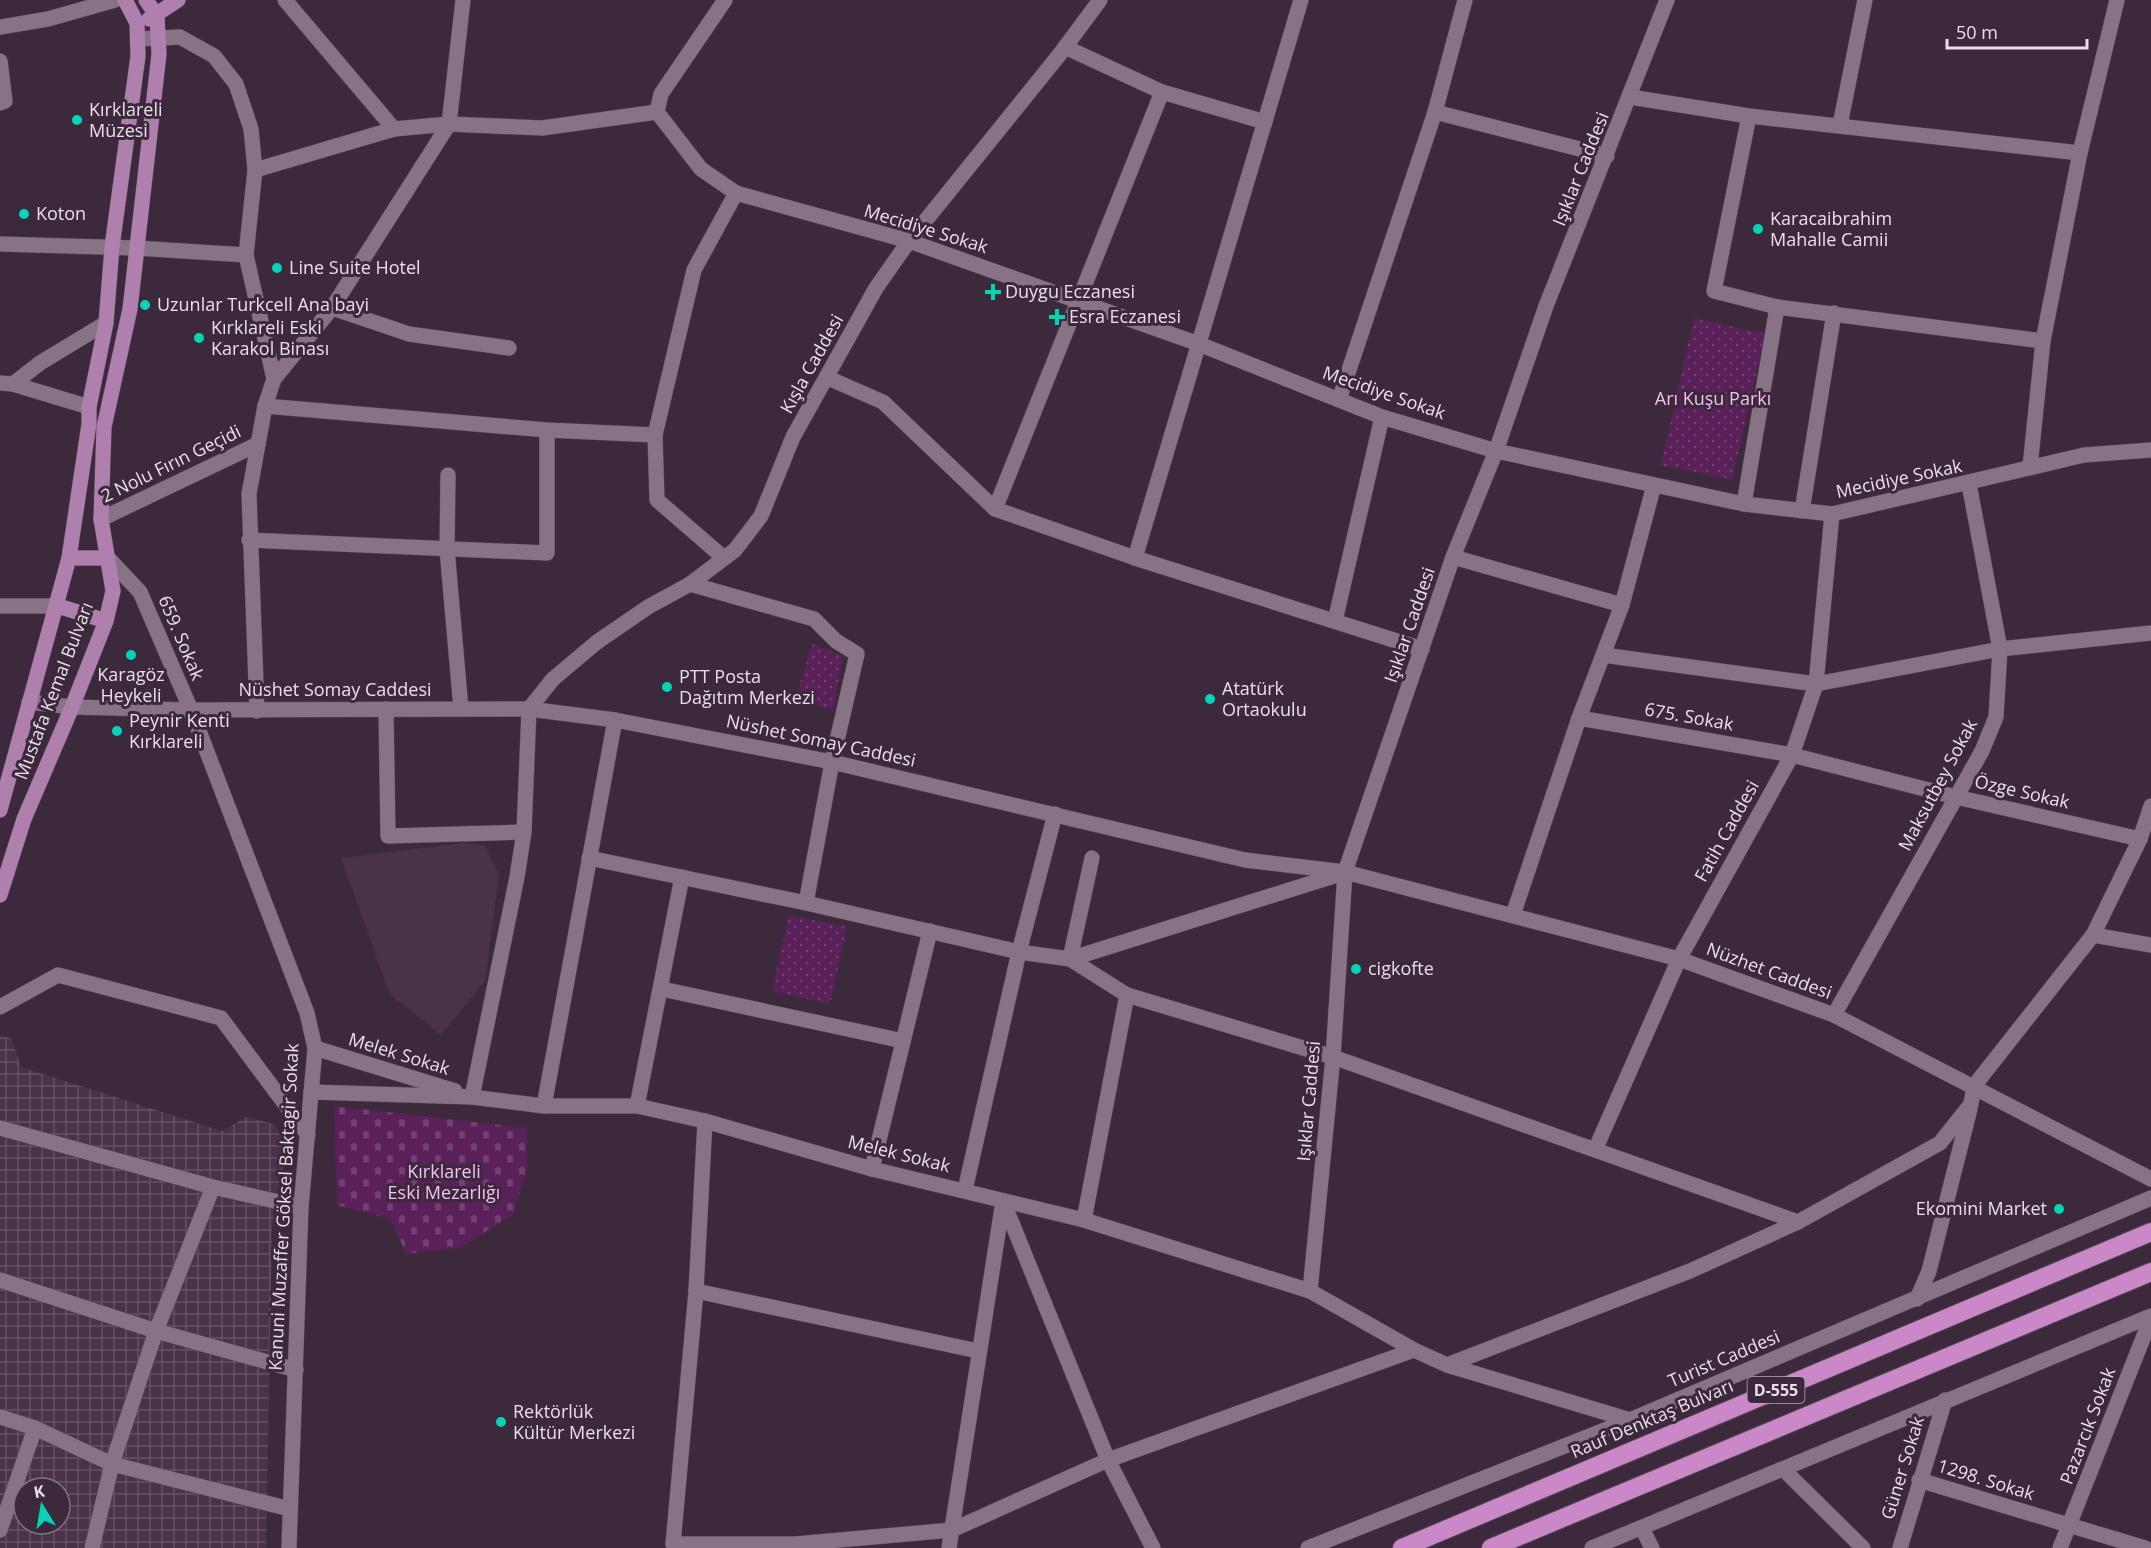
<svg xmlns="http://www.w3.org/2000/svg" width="2151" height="1548" font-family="'Open Sans',sans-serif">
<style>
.built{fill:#4a3349}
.industrial{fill:url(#industrial-grid);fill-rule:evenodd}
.grass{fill:url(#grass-dots)}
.cemetery{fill:url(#cemetery-stones)}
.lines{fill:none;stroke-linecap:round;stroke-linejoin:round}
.minor-casing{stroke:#564756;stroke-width:16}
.major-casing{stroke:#564756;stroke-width:16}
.highway-casing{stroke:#564756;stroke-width:20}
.minor{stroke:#877286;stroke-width:15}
.major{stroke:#af7fae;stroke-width:15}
.highway{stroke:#ca88c8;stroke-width:18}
.poi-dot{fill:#02d5b6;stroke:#3c2a3c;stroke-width:2}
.labels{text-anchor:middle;stroke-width:6;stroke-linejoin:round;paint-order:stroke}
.shield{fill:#3c2a3c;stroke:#b5a8b5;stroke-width:1.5}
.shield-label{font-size:16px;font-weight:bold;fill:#e9dee9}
.poi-label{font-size:18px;fill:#e9dee9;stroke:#3c2a3c;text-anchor:start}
.street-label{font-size:18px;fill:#e9dee9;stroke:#3c2a3c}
.park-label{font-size:18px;fill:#f5bff4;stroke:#3c2a3c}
</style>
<defs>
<pattern id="industrial-grid" width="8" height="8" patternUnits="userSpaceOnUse" patternTransform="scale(1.5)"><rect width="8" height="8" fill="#4a3349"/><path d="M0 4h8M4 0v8" fill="none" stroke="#645063"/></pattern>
<pattern id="grass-dots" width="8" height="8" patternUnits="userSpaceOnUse" patternTransform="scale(1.5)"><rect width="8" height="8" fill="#59205a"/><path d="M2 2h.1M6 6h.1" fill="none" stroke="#714072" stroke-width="1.8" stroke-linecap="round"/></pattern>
<pattern id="cemetery-stones" width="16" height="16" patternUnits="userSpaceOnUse" patternTransform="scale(1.5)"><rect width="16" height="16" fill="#59205a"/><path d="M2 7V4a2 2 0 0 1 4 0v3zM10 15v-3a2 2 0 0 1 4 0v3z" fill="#714072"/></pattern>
</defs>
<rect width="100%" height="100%" fill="#3c2a3c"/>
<path class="built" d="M463,843l22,3 14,29 -14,106 -44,54 -51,-41 -49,-136z"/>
<path class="industrial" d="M0,1036l11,2 10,29 201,64 24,-14 28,7 13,19 -15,84 -6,321h-266zM24,1488h36v36h-36z"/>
<g class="grass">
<path d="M1694,318l71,16 -33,146 -71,-15z"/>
<path d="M812,644l31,12 -10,53 -38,-8z"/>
<path d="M789,915l58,12 -17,77 -58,-13z"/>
</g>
<path class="cemetery" d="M334,1106l193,22v42l-14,45 -54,33 -53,6 -15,-35 -54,-14z"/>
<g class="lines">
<defs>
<g id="minor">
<path d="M285,0l109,129"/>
<path d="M0,27l48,-8 67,-19"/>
<path d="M138,39l42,-2 34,19 22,28 15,45 4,41"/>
<path d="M1065,47l97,45 103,30"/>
<path d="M0,61l5,40 -5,2"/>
<path d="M1630,97l119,19 331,37"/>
<path d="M657,112l44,57 35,24 173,48 290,103 183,73 114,34 248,53 88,10 252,-59 67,-5"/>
<path d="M657,112l4,-18 64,-94"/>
<path d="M1435,112l172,44"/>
<path d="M1749,116l-35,175 63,16 266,34"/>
<path d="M1840,125l25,-125"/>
<path d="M0,244l136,4 110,7"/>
<path d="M332,308l77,26 100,14"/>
<path d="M828,378l55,24 112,107 140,49 287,91"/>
<path d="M274,379l-28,-124 9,-85 139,-41 55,-5 93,4 115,-16"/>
<path d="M0,383l13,1 76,23"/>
<path d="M13,384l27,-21 66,-40"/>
<path d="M1339,400l96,-288 30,-112"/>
<path d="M265,406l282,24 108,5"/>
<path d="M2030,467l13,-126 37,-188 37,-153"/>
<path d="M448,475l-1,74 14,160"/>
<path d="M1744,504l33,-197"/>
<path d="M995,509l167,-417"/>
<path d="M1802,511l32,-198"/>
<path d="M101,519l157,-75"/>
<path d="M249,540l298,13v-123"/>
<path d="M1453,557l169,48"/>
<path d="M108,558l32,34 51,118 116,303 8,35 -14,159 -12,341"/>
<path d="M724,558l-67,-58 -2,-65 39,-165 42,-77"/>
<path d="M1135,558l166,-558"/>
<path d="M690,584l124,35 22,22 21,13 -25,108 -26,141"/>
<path d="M0,606h58"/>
<path d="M1335,621l47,-204"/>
<path d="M1603,655l213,29 184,-35 151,-16"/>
<path d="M29,702l43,5 119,3 338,-1 86,11 217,42 413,98 100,12 334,87 155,56 317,164"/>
<path d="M386,709l2,127 136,-4"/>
<path d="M257,711l-8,-217 16,-88 9,-27 58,-71 117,-184 14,-124"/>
<path d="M1579,718l213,37 164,42 184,42"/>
<path d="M589,858l217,45 213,49 51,7 270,-85"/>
<path d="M1092,858l-22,101 57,36"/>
<path d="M1513,915l66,-197 43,-113 32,-120"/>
<path d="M2093,935l58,10"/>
<path d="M662,989l241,52"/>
<path d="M0,1007l58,-32 163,43 87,117"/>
<path d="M1834,1015l148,-264 14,-34 4,-68 -31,-165"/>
<path d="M315,1048l140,43"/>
<path d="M311,1092l161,5 72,9h93l68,15 167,48 212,51 226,71 104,59 33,15 183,55"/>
<path d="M472,1097l45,-220 7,-45 5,-123 24,-30 44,-37 51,-35 42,-23 45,-34 26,-34 32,-79 83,-149 33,-47 151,-187 40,-54"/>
<path d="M544,1106l71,-386"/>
<path d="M637,1106l45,-229"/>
<path d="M705,1121l-9,170 -23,253h122l157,-14 156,-70 306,-110"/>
<path d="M0,1128l213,59 88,20"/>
<path d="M1595,1150l84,-191 113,-204 24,-71 16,-170"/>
<path d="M872,1169l58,-238"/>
<path d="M965,1190l54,-238 36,-138"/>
<path d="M1003,1201l105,259 45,88"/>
<path d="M1084,1220l43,-225 206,62 465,165"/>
<path d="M0,1280l156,51 140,39"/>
<path d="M696,1291l282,60"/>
<path d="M1310,1291l23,-234 12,-185 108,-315 43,-106 50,-145 121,-306"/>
<path d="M1917,1299l12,-28 41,-162"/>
<path d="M1447,1365l243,-94 108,-49 142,-79 31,-39 3,-18 119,-151 47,-96 11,-33"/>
<path d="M0,1417l35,11 77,36 178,45"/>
<path d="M1783,1469l80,79"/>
<path d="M1919,1480l226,68"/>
<path d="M1642,1528l10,20"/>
<path d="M0,1530l35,-102"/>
<path d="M92,1548l20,-84 44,-133 57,-144"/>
<path d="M949,1548l54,-347"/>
<path d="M1308,1548l322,-128 521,-222"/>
<path d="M1592,1548l559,-232"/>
<path d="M1900,1548l45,-148"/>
<path d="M2060,1548l91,-230"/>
</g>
<g id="major">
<path d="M149,19l29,-19"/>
<path d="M69,558h39"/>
<path d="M58,606l48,15"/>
<path d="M0,810l69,-252 20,-134v-17l17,-84 6,-76 26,-191 -1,-33 -12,-23"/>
<path d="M0,895l24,-76 48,-112 34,-86 7,-30 -12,-72 3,-92 26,-118 29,-255 -2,-38 -11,-16"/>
</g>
<g id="highway">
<path d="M1402,1548l749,-316"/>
<path d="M1491,1548l660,-276"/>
</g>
</defs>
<use href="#minor" class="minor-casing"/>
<use href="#major" class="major-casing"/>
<use href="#highway" class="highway-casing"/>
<use href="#minor" class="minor"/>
<use href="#major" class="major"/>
<use href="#highway" class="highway"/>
</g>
<g class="poi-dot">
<circle cx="77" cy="120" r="6"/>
<circle cx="24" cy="214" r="6"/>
<circle cx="1758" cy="229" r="6"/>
<circle cx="277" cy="268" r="6"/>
<path d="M990 283h6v6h6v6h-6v6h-6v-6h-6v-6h6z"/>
<circle cx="145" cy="305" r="6"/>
<path d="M1054 308h6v6h6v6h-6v6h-6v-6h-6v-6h6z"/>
<circle cx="199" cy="338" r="6"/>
<circle cx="131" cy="655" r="6"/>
<circle cx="667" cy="687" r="6"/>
<circle cx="1210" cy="699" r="6"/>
<circle cx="117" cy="731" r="6"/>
<circle cx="1356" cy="969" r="6"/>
<circle cx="2059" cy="1209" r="6"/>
<circle cx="501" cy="1422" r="6"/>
</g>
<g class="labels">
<rect class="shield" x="1747.5" y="1377" width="57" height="26" rx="4.5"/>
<g class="shield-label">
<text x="1776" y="1396">D-555</text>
</g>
<g class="poi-label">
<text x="89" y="116">Kırklareli<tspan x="89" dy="21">Müzesi</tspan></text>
<text x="36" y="220">Koton</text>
<text x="1770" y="225">Karacaibrahim<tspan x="1770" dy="21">Mahalle Camii</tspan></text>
<text x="289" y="274">Line Suite Hotel</text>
<text x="1005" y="298">Duygu Eczanesi</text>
<text x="157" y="311">Uzunlar Turkcell Ana bayi</text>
<text x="1069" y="323">Esra Eczanesi</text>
<text x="211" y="334">Kırklareli Eski<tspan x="211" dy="21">Karakol Binası</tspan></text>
<text x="131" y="681" text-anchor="middle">Karagöz<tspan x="131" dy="21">Heykeli</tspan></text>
<text x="679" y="683">PTT Posta<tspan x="679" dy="21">Dağıtım Merkezi</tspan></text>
<text x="1222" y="695">Atatürk<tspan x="1222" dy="21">Ortaokulu</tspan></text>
<text x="129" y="727">Peynir Kenti<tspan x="129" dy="21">Kırklareli</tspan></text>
<text x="1368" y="975">cigkofte</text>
<text x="2047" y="1215" text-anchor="end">Ekomini Market</text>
<text x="513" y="1418">Rektörlük<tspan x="513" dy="21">Kültür Merkezi</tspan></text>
</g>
<g class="street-label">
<text transform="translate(1581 169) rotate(-68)" y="6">Işıklar Caddesi</text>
<text transform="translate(926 229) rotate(17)" y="6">Mecidiye Sokak</text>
<text transform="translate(812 364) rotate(-61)" y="6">Kışla Caddesi</text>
<text transform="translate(1384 393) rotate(19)" y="6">Mecidiye Sokak</text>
<text transform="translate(171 464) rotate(-26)" y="6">2 Nolu Fırın Geçidi</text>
<text transform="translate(1899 479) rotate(-12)" y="6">Mecidiye Sokak</text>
<text transform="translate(1410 625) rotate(-71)" y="6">Işıklar Caddesi</text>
<text transform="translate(181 638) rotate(67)" y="6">659. Sokak</text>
<text x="335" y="696">Nüshet Somay Caddesi</text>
<text transform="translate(54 691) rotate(-69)" y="6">Mustafa Kemal Bulvarı</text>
<text transform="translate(1689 717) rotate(10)" y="6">675. Sokak</text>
<text transform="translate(821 741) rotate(12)" y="6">Nüshet Somay Caddesi</text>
<text transform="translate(1938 785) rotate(-62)" y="6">Maksutbey Sokak</text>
<text transform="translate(2022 792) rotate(13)" y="6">Özge Sokak</text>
<text transform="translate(1727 831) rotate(-61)" y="6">Fatih Caddesi</text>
<text transform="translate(1769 971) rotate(20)" y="6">Nüzhet Caddesi</text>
<text transform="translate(399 1054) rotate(17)" y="6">Melek Sokak</text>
<text transform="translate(1309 1101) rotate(-85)" y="6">Işıklar Caddesi</text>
<text transform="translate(899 1154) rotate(14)" y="6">Melek Sokak</text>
<text transform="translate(284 1207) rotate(-87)" y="6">Kanuni Muzaffer Göksel Baktagir Sokak</text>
<text transform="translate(1724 1359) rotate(-23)" y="6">Turist Caddesi</text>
<text transform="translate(1652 1419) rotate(-23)" y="6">Rauf Denktaş Bulvarı</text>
<text transform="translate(2088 1426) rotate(-69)" y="6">Pazarcık Sokak</text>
<text transform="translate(1903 1468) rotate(-73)" y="6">Güner Sokak</text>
<text transform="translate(1986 1480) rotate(17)" y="6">1298. Sokak</text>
</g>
<g class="park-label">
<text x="1713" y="405">Arı Kuşu Parkı</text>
<text x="444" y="1178">Kırklareli<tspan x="444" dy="21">Eski Mezarlığı</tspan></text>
</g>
</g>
<g transform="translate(42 1506) rotate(349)"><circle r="28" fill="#3c2a3c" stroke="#817281" stroke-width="1.5"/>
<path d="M0-4.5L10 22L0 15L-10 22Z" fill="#02d5b6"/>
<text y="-9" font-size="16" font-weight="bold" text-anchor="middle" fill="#e9dee9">K</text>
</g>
<path d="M1947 39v9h140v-9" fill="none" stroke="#e9dee9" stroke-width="3"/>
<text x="1956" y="39" font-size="18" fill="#e9dee9" stroke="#3c2a3c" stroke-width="4.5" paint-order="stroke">50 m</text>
</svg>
